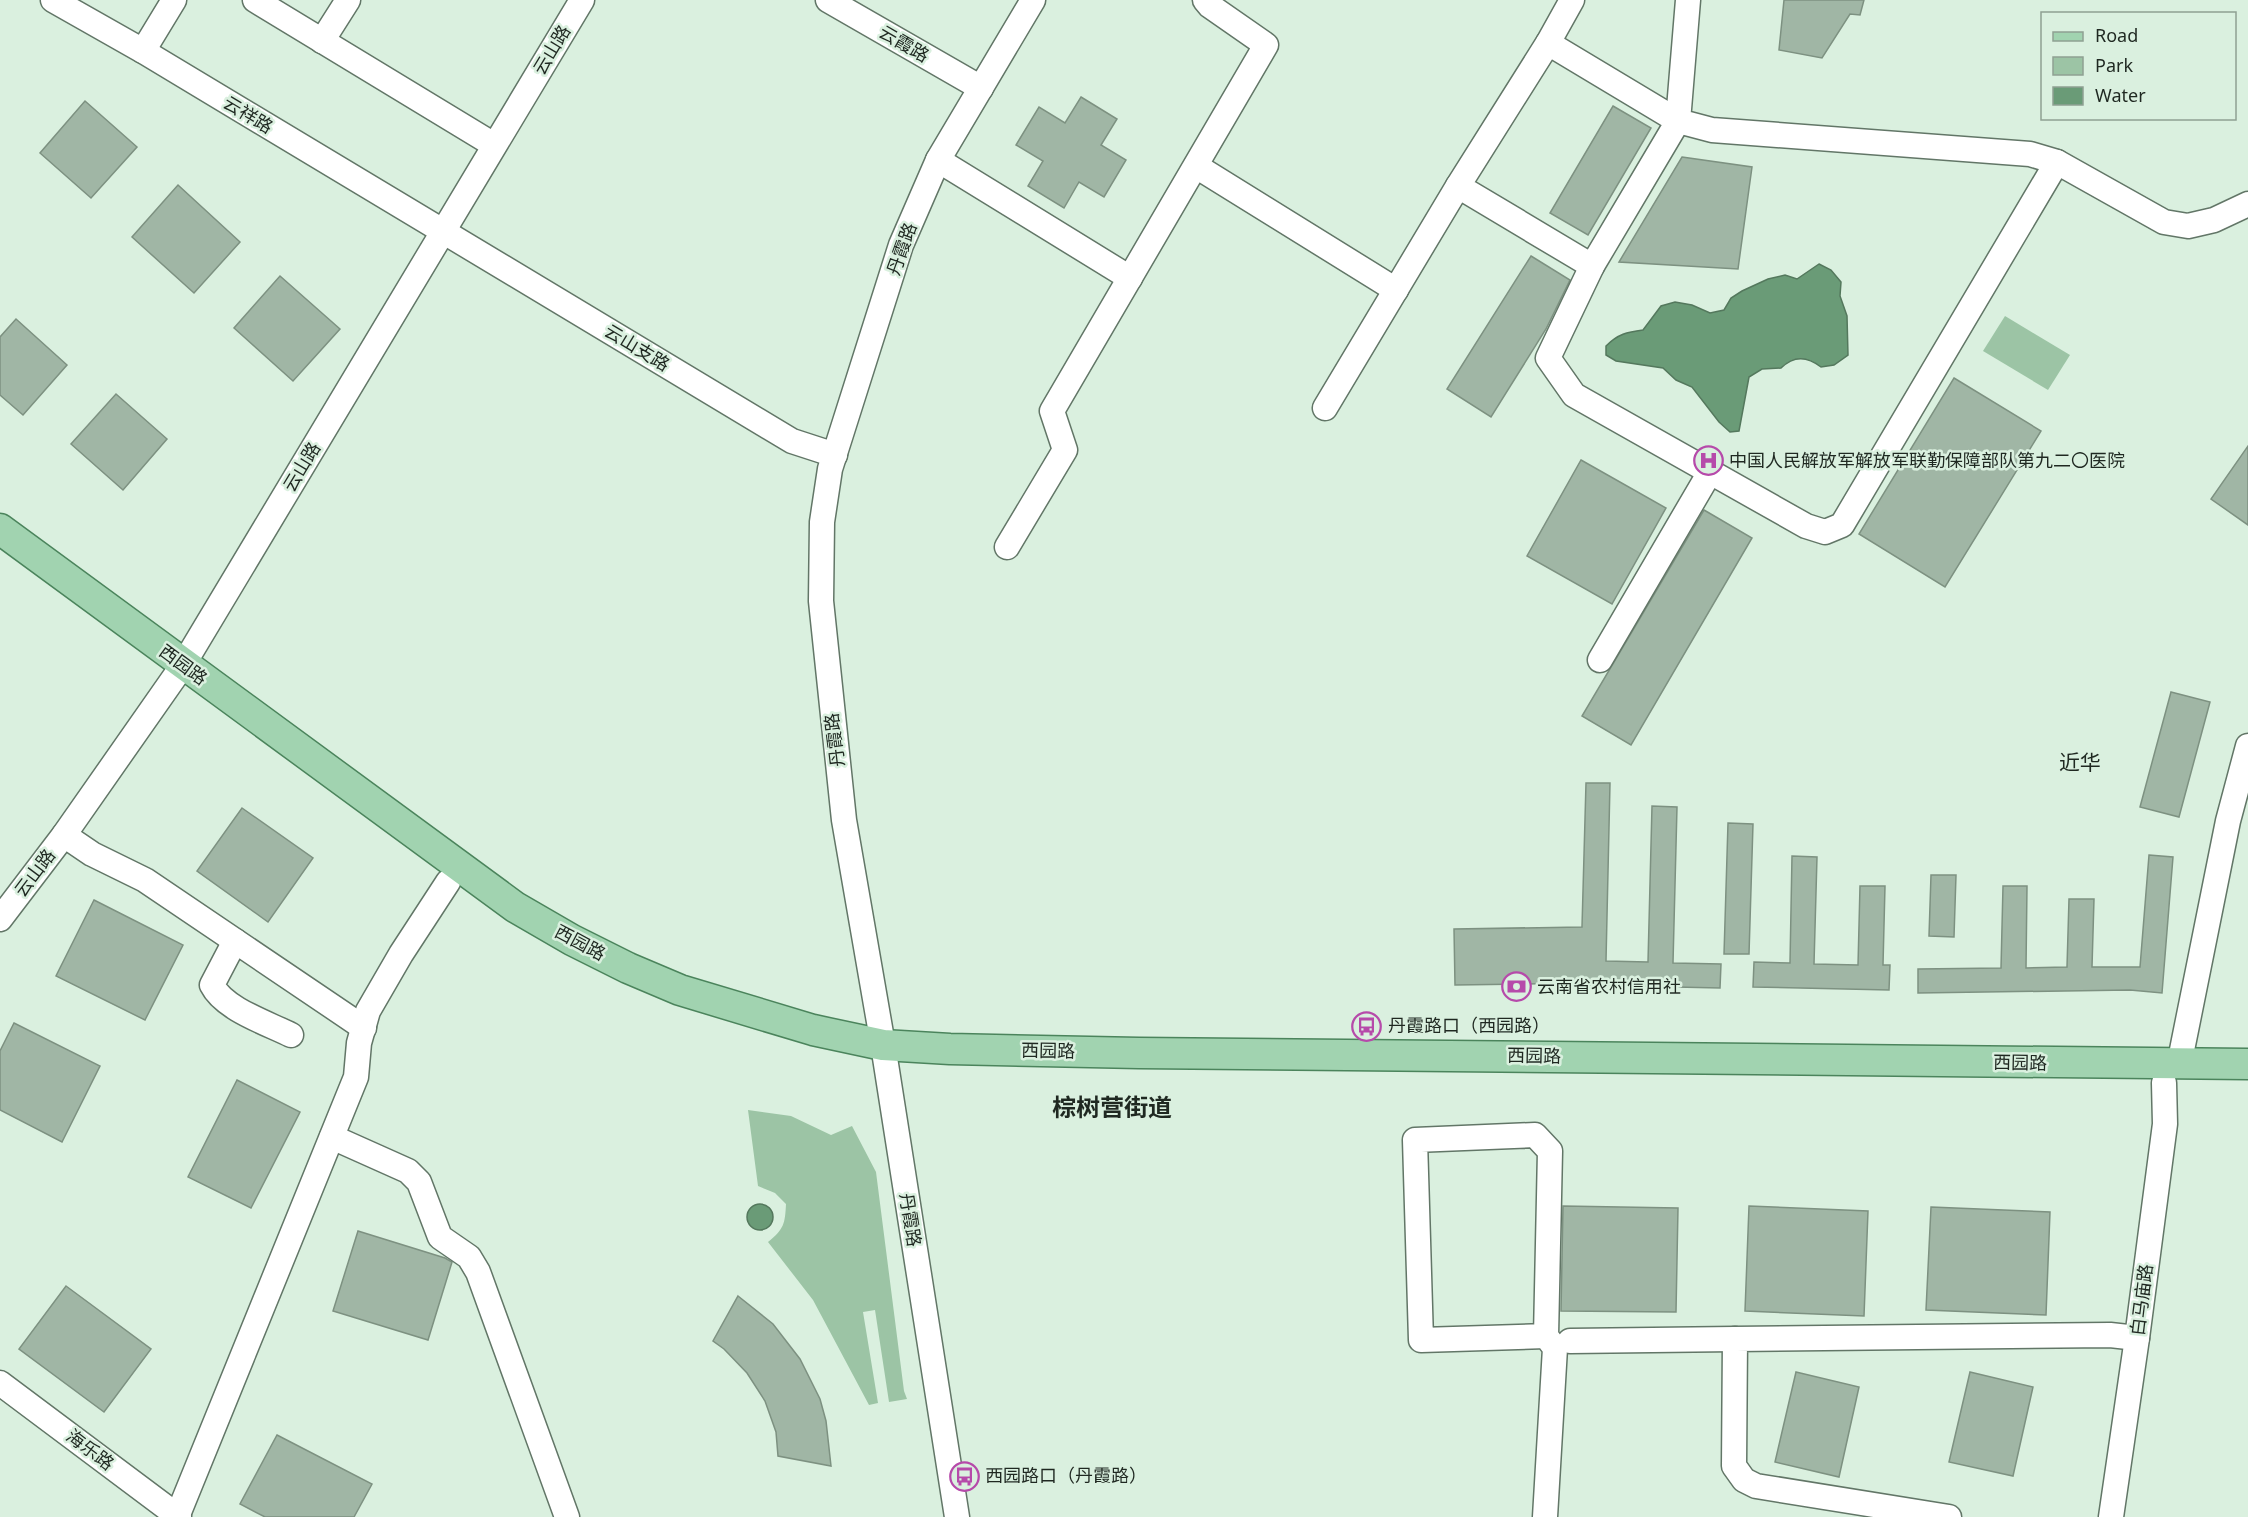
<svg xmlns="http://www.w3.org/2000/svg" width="2248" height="1517" font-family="'Noto Sans','Noto Sans SC',sans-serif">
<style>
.green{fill:#9cc4a5}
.water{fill:#6a9b77;stroke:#54785d;stroke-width:1.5}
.building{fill:#a0b6a5;stroke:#7d9181;stroke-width:1.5}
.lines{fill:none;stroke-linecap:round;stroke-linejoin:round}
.minor-casing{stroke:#627667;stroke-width:27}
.major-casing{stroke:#4b845c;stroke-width:33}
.minor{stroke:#fff;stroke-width:24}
.major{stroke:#a1d3b0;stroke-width:30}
.labels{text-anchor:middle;stroke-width:5;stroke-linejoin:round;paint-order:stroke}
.street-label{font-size:18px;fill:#1f2821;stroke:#daf0df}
.poi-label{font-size:18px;fill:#1f2821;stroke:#daf0df;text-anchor:start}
.quarter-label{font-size:21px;fill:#1f2821;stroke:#daf0df}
.district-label{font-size:24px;font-weight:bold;fill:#1f2821;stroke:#daf0df}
</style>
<rect width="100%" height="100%" fill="#daf0df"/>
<g class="green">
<path d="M2005,316l65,39 -22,35 -65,-39z"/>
<path d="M748,1110l43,6 40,19 21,-9 24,46 28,219 3,8 -18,3 -14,-92 -12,2 15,91 -9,2 -56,-105 -45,-58c16,-13 17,-18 18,-38l-11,-11 -17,-7z"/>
</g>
<g class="water">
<path d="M1819,264l12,6 10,12 -1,14 7,20 1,39 -14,10 -13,2c-14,-11 -28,-11 -40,1l-19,1 -13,8 -10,54 -9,1 -11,-10 -27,-35 -16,-7 -13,-12 -47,-7 -10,-6v-9c12,-12 21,-14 37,-16l18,-24 14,-4 17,3 18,8 14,-3 7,-12 11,-7 26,-12 17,-4 12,4z"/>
<circle cx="760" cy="1217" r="13"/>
</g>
<g class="building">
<path d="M1784,0h80l-4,15 -10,-1 -28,44 -43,-8z"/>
<path d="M1081,97l36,22 -16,26 25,15 -22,37 -25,-15 -15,26 -36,-22 15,-25 -27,-16 23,-38 26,16z"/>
<path d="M85,101l52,46 -46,51 -51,-45z"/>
<path d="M1613,106l38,22 -63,107 -38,-22z"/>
<path d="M1682,157l70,10 -14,102 -119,-7z"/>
<path d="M178,185l62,57 -46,51 -62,-56z"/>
<path d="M1531,256l39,24 -24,49 -55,88 -44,-28z"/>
<path d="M280,276l60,53 -47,52 -59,-53z"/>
<path d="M16,319l51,46 -44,50 -23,-20v-58z"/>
<path d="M1954,378l87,53 -96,156 -86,-53z"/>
<path d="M116,394l51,45 -44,51 -52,-46z"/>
<path d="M2248,446v79l-37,-26z"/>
<path d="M1581,460l85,48 -54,96 -85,-48z"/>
<path d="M1704,510l48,28 -121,207 -49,-29z"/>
<path d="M2171,692l39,10 -31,115 -39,-10z"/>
<path d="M1586,783h24l-4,178 42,1 4,-156 25,1 -4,156 48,1 -1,24 -135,-3v-2l-130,2 -1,-56 128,-2z"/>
<path d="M242,808l71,50 -45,64 -71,-51z"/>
<path d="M1728,823l25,1 -4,130h-25z"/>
<path d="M2149,855l24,2 -11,136 -32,-3 -212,3v-24l83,-1 2,-82h24l-1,82 41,-1 2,-68h25l-2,68h48z"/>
<path d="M1792,856l25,1 -3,107 44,1 2,-79h25l-2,79h7l-1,25 -136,-3 1,-25 36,1z"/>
<path d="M1931,875h25l-2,62 -25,-1z"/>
<path d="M94,900l89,45 -38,75 -89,-44z"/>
<path d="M14,1023l86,43 -38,76 -62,-32v-59z"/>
<path d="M237,1080l63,32 -49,96 -63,-31z"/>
<path d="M1563,1206l115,2 -2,104 -115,-1z"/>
<path d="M1749,1206l119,5 -4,105 -119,-5z"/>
<path d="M1931,1207l119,5 -4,103 -120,-5z"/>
<path d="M358,1231l87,27 7,4 -24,78 -95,-29z"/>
<path d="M66,1286l85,63 -47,63 -85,-63z"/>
<path d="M738,1296l35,28 27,35 20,40 6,22 5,45 -53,-10 -2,-24 -11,-31 -18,-28 -23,-24 -11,-8z"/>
<path d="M1796,1372l63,15 -20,90 -64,-15z"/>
<path d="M1970,1372l63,15 -20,89 -64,-14z"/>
<path d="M277,1435l95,49 -18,33h-89l-25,-13z"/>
</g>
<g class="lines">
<defs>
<g id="minor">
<path d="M53,0l90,51 649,390 43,14"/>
<path d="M255,0l239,145"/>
<path d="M828,0l153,88"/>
<path d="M1572,0l-24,43 130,78 -86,145 -44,92 26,37 232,131 19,6 17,-7 215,-363"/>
<path d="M1688,0l-10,121 34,9 318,24 27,8 107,60 24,4 26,-6 34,-16"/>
<path d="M322,41l26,-41"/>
<path d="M1548,43l-90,143 134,80"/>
<path d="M143,51l31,-51"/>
<path d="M938,160l192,118"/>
<path d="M1196,166l200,124"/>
<path d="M1325,408l133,-222"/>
<path d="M1007,547l58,-97 -13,-39 214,-366 -56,-39 -5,-6"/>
<path d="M1600,660l110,-188"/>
<path d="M64,835l28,19 53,26 219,148"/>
<path d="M0,919l64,-84 119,-170 399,-665"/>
<path d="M235,941l-23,44c12,24 55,38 79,50"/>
<path d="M2179,1065l49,-244 20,-75"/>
<path d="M332,1137l76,34 11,11 21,55 29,20 9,15 89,245"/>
<path d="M1570,1341l165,-2"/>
<path d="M0,1383l179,134"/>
<path d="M177,1517l179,-440 3,-34 9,-32 33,-57 47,-72"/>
<path d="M957,1517l-74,-472 -39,-225 -23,-219 1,-79 8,-53 71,-224 37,-85 95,-160"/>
<path d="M1545,1517l10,-169 -9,-12 4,-185 -15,-16 -120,5 6,200 125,-4"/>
<path d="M1949,1517l-193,-31 -12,-6 -10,-14 1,-127 375,-4 27,3"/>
<path d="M2111,1517l26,-179 28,-214 -1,-41"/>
</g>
<path id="major" d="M0,529l515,378 57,33 56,28 52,22 133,40 70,15 67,4 189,4 1109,11"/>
</defs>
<use href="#minor" class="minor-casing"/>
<use href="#major" class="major-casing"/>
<use href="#minor" class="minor"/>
<use href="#major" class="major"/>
</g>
<defs>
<symbol id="hospital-ring" viewBox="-11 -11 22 22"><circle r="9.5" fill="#daf0df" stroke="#b64aaa" stroke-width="1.5"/><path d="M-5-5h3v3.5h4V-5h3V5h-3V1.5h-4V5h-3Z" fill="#b64aaa"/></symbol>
<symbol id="bank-ring" viewBox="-11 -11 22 22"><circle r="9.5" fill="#daf0df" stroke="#b64aaa" stroke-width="1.5"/><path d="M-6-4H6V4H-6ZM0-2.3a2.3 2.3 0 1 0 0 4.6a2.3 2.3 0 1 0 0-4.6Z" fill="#b64aaa"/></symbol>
<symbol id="bus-ring" viewBox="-11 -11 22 22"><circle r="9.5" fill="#daf0df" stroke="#b64aaa" stroke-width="1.5"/><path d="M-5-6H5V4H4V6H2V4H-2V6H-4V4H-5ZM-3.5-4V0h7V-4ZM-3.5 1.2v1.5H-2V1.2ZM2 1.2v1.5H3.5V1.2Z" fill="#b64aaa"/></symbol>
</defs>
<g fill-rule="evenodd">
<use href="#hospital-ring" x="1692" y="444" width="33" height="33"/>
<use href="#bank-ring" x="1500" y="970" width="33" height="33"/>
<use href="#bus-ring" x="1350" y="1010" width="33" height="33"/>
<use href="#bus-ring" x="948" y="1460" width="33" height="33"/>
</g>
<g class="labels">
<g class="street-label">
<text transform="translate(904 44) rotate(30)" y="6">云霞路</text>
<text transform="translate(552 50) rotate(-59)" y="6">云山路</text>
<text transform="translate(248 115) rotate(31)" y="6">云祥路</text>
<text transform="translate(902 249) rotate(-70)" y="6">丹霞路</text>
<text transform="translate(637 348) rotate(31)" y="6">云山支路</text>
<text transform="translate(302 467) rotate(-59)" y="6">云山路</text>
<text transform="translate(183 665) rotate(36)" y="6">西园路</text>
<text transform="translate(835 740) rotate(-97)" y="6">丹霞路</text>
<text transform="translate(35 873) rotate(-53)" y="6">云山路</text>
<text transform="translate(580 943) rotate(28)" y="6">西园路</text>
<text transform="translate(1048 1051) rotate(1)" y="6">西园路</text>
<text transform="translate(1534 1056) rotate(1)" y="6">西园路</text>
<text transform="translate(2020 1063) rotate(1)" y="6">西园路</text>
<text transform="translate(910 1220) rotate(81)" y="6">丹霞路</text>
<text transform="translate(2142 1300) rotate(-83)" y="6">白马庙路</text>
<text transform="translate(90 1450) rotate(37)" y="6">海乐路</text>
</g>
<g class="poi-label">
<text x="1729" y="467">中国人民解放军解放军联勤保障部队第九二〇医院</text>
<text x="1537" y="993">云南省农村信用社</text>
<text x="1388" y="1032">丹霞路口（西园路）</text>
<text x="985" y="1482">西园路口（丹霞路）</text>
</g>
<g class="quarter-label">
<text x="2080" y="770">近华</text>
</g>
<g class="district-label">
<text x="1112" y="1116">棕树营街道</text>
</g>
</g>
<rect x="2041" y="12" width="195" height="108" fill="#daf0df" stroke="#8fa093" stroke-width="1.5"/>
<rect x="2053" y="32" width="30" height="9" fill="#a1d3b0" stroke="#8fa093" stroke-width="1.5"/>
<text x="2095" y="42" font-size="18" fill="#1f2821">Road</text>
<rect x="2053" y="57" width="30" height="18" fill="#9cc4a5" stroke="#8fa093" stroke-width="1.5"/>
<text x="2095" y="72" font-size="18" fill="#1f2821">Park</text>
<rect x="2053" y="87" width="30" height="18" fill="#6a9b77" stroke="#8fa093" stroke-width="1.5"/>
<text x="2095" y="102" font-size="18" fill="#1f2821">Water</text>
</svg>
